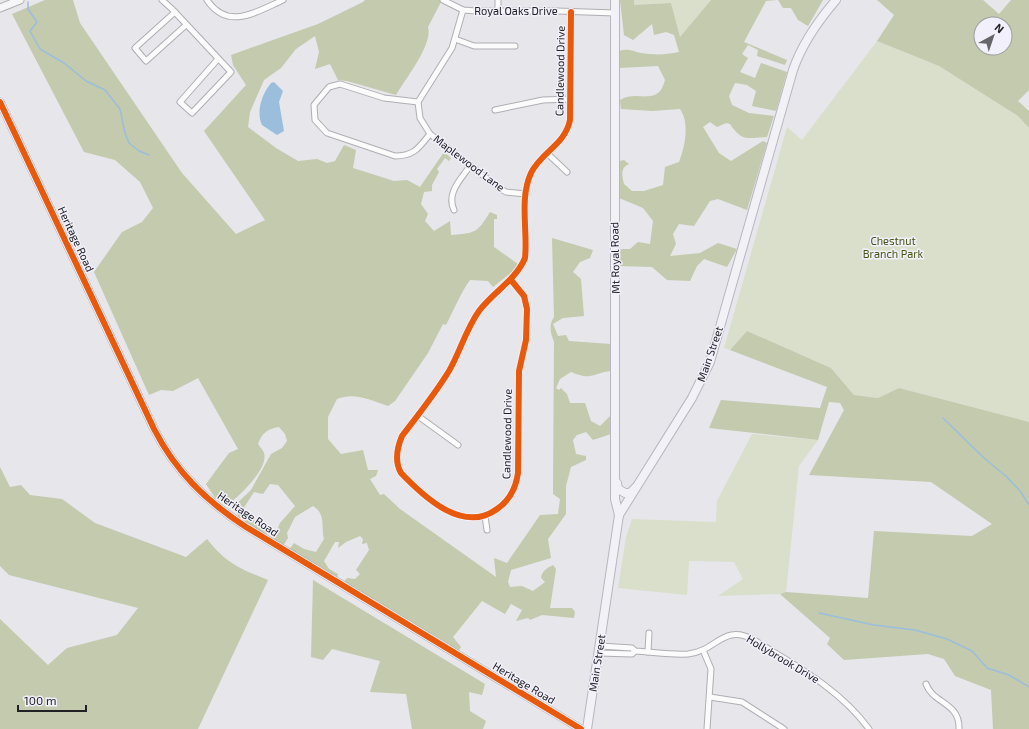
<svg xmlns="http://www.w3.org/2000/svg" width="1029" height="729" font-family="'Exo 2',sans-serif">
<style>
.green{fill:#d9dfcb}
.forest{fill:#c3caad;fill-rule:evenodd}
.water{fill:#9bbedc}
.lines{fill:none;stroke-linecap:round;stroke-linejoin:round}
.stream{stroke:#9bbedc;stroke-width:1.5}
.street-casing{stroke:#afafb3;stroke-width:7}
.secondary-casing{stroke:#afafb3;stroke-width:9}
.primary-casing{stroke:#b8b7c0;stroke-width:10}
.street{stroke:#fbfbfc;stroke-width:5}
.secondary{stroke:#f6f6f9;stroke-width:7}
.primary{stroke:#f2f1f6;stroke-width:8}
.cycleway-casing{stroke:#f1f0fb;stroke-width:8}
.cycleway{stroke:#e8590c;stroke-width:6}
.labels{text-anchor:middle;stroke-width:3;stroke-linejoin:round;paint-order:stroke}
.street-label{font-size:11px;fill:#212024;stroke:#f1f0fb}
.park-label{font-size:11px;fill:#475312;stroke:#f1f0fb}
</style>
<rect width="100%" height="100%" fill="#e6e6eb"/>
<g class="green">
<path d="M634,0h77l-31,37 -9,-34 -37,2z"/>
<path d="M877,41l62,25 79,50 11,12v294l-130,-34 -21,10 -24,-3 -23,-27 -84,-37 -17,19 -6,-2 63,-221 15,13z"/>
<path d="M752,434l66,6 -19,26 -13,126 -6,2 -62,2 25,-17 -9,-17 -45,-1 -2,34 -69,-7 8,-51 6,-18 84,3 1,-21z"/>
</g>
<g class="forest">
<path d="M45,0h28l7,23 102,150 54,61 29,-14 -61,-89 42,-46 -13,-20 -2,-10 87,-31 45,-22 2,-2h77l-14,27c5,18 -23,52 -32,68l-49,-14 -9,-1 -8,-16 -15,5 4,-17 -4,-16 -19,13 -15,19 -17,12 -14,32 -2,15 28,21 22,13 19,-2 10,4 8,-2 9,-16 12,5 -3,18 41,13 13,-1 13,7 24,-35 7,6 -2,3 -4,-3 -8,11 2,3 -7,13v6l-8,1 -3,12 7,10 -3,7 9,10 16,-10 1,14c25,-2 26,-2 39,-23l7,3v4h-3v28l24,17 -5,7 -20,16 -5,-6 -18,-1c-10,14 -16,30 -24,45l-3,-1 -15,29 -33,48 -7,5c-18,-6 -33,-14 -51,-7l-9,18v22l13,15 22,-4 5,20h10l-2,6 -6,3 10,16 4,-1 16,15 96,68 -2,-19 13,5 33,-48 18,-1 2,-15 -7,-5 1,-152c-3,-8 -6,-16 0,-25l-2,-79 41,12 -3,8 -10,4 -7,10 8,7 3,37 -21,2 -10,6 5,12 8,-1 3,6 42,3v27c-19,2 -18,10 -40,1l-11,7 -4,9 3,2 2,-2 6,6 3,9h15l6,18 9,5 12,-12 -1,20 -18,6 -7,-8 -9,3 -4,5 3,14 10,2v4l-15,7 -5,19v28l-18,25 3,19 -40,12 -3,12 2,5 12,-1 11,5 12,-9 -4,-4c1,-7 6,-10 12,-13l3,4 -6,39h22l3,4 -1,6 -32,-3 -12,5 -2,-2 -12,3 6,-11 -11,-6 -6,10 -23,-13 -29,36 8,10 -3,5 -114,-70 3,-4 8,1 5,-5 -4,-4 13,-20 -2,-7 -5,1 1,-5 -3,-3 -14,6 -8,6 1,-6h-4l-11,19 5,8 9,5 -1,4 -48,-28 5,-7 10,6 12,3 8,-13c-3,-13 2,-25 -11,-33l-18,11 -8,16 1,5 -5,8 -10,-6 7,-17 15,-17 -17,-21 -8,-1 -7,10 -9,-2 -9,14 -3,8 26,14 -2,8 -25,-15 -8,-14 18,-17 20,-36 11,-6 5,-7 -2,-7 -6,-7c-12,2 -17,6 -21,17 2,3 5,6 6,9 5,15 -24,42 -35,51l-14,-6 -9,-14 23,-31 9,-4 -40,-71 -25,13 -12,-1 -12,5 -55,-123 28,-40 20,-10 11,-14 -13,-26 -25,-22 -31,-8 -72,-138z"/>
<path d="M620,0h14v5l37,-2 9,34 31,-37h66l-11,1 -22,41 43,18 -2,5 -28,-9 1,-6 -10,-5 -6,9 6,4 -8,14 15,6 6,-15 26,9 -11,39 -24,-5 4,-15 -9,-6 -12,-2 -6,13 3,9 17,8 25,3 -7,21c-20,1 -25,5 -37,-13l-4,-1 -9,4 -7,-5 -7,5 16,26 12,8 32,-20 4,2 -20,67 -29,-11 -8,2 -16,25 -15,-2 -6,10 3,10 -6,12 30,-3 18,-10 19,6 -10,18 -23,-8 -7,7 -7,15 -23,-1 -15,-13 -33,-1v-17h11l8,-7 12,2 3,-23 -10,-13 -24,-10 1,-37 4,-1 5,4c-9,4 -7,12 -5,20l8,7h12l19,-6 2,-18 14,-5c6,-15 11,-39 1,-53l-28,2 -31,-2 -1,-9c17,-11 38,8 45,-20l-7,-14 -38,2 -1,-17c9,-3 13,0 22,2 13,2 25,2 38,-1l-5,-17 -8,-3 -12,3 -2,-11 -19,16 -9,-5z"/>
<path d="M778,0h45l-15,26 -10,-6 -7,-12h-8z"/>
<path d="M877,0h106l16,14 12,-14h18v90l-11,11 11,10v17l-11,-12 -79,-50 -62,-25 17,-26zM981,24h24v24h-24z"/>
<path d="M747,331l84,37 23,27 24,3 21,-10 130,34v307h-36l-2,-39 -36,-14 -11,-17 -16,-5 -84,6 -17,-16 3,-6 -50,-44 6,-2 82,6 6,-67 98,5 20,-12 -61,-42 -122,-7 35,-65 -4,-7 -11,-1 -11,38 -109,-12 12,-28 99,8 7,-21 -97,-37z"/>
<path d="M0,467l10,20 11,-2 9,10 32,4 33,24 91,34 21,-18c19,24 33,30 61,41l-70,149h-198v-110l48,46 19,-17 50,-13 21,-27 -129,-33 -9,-9z"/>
<path d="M313,580l172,104 -3,11 -13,-3 1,19 16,10 -3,8h-71l-6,-35 -36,-2 10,-31 -48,-12 -9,11 -12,-3z"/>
</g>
<path class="water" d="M274,82l9,9 -4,11 5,29 -7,4 -15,-10c-6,-14 0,-31 9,-42z"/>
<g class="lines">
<g class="stream">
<path d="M28,2v7l9,13 -7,9 10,18 24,14 22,18 19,9 15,19 5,24 4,10 10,8 10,4"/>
<path d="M943,418l41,40 23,19 13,14 9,14"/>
<path d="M819,613l55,12 41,5 32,9 25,12 15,17 22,7 20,12"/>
</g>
<defs>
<g id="street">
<path d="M162,0l10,9 59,63 -39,41 -12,-11 38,-43"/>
<path d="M207,0c21,31 49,12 76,0"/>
<path d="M443,0l20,10 13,1h81l58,2"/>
<path d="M498,0v11"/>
<path d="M463,10l-11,38 -34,54 2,16 10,16 69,54 7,4 20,2"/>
<path d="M175,12l-40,36 11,13 40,-36"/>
<path d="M455,39l19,7h41"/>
<path d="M418,102l-34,-4 -44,-14 -11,3 -15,18 1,15 12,13 68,23c20,0 24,-9 35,-22"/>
<path d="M495,110l48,-10 27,-1"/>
<path d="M548,154l19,18"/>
<path d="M454,210c-8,-17 7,-31 16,-44"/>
<path d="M511,280l13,16 3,13 -1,31 -7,31 -1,102c-2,15 -8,27 -21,36 -34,25 -73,-12 -96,-36 -7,-12 -4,-25 1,-37 16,-21 33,-42 47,-65 11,-19 17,-42 30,-60 14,-19 37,-31 46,-53 3,-26 -6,-59 6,-85 10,-21 34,-28 39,-53l1,-108"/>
<path d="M418,416l40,29"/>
<path d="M485,516l2,14"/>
<path d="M600,646l32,2 3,3c18,1 36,4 53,3 29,-3 35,-31 66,-14 42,26 86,49 115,89"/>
<path d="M703,650l8,19 -4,60"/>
<path d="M648,652l1,-19"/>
<path d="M599,653l33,1 3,-3"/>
<path d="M926,684c7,20 34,18 33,45"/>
<path d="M710,697l32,5 42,27"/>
</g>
<g id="secondary">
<path d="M0,8l20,-8"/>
<path d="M0,102l154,327c22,43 52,72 92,98l335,202"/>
</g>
<g id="primary">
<path d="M615,0v499l4,16"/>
<path d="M617,483l1,6 7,4h5l5,-5"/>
<path d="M587,729l32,-214 73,-117 18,-36 83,-292c9,-26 25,-49 43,-70"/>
</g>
</defs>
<use href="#street" class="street-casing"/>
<use href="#secondary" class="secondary-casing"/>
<use href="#primary" class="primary-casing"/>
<use href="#street" class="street"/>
<use href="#secondary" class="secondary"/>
<use href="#primary" class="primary"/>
<defs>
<g id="cycleway">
<path d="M0,102l154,327c22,43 52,72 92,98l335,202"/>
<path d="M511,280l13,16 3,13 -1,31 -7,31 -1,102c-2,15 -8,27 -21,36 -34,25 -73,-12 -96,-36 -7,-12 -4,-25 1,-37 16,-21 33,-42 47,-65 11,-19 17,-42 30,-60 14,-19 37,-31 46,-53 3,-26 -6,-59 6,-85 10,-21 34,-28 39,-53l1,-108"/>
</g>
</defs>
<use href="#cycleway" class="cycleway-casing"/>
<use href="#cycleway" class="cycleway"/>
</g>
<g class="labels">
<g class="street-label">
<text x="516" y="15">Royal Oaks Drive</text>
<text transform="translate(560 71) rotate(-89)" y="4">Candlewood Drive</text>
<text transform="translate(469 163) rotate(37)" y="4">Maplewood Lane</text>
<text transform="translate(76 239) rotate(65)" y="4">Heritage Road</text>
<text transform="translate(615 258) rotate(-91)" y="4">Mt Royal Road</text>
<text transform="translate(710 354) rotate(-71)" y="4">Main Street</text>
<text transform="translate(507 434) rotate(-89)" y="4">Candlewood Drive</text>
<text transform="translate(248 514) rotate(34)" y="4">Heritage Road</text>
<text transform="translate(783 659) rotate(31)" y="4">Hollybrook Drive</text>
<text transform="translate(597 663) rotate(-81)" y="4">Main Street</text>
<text transform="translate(524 683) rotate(31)" y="4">Heritage Road</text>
</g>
<g class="park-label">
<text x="893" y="245">Chestnut<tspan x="893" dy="13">Branch Park</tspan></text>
</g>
</g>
<g transform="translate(993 36) rotate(40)"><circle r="19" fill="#f1f0fb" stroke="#9e9da5"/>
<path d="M0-3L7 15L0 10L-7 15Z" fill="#66656a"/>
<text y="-6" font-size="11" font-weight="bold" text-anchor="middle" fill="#212024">N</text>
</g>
<path d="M18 705v6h68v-6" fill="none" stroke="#212024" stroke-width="2"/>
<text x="24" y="705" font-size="12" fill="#212024" stroke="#f1f0fb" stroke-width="3" paint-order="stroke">100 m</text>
</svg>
